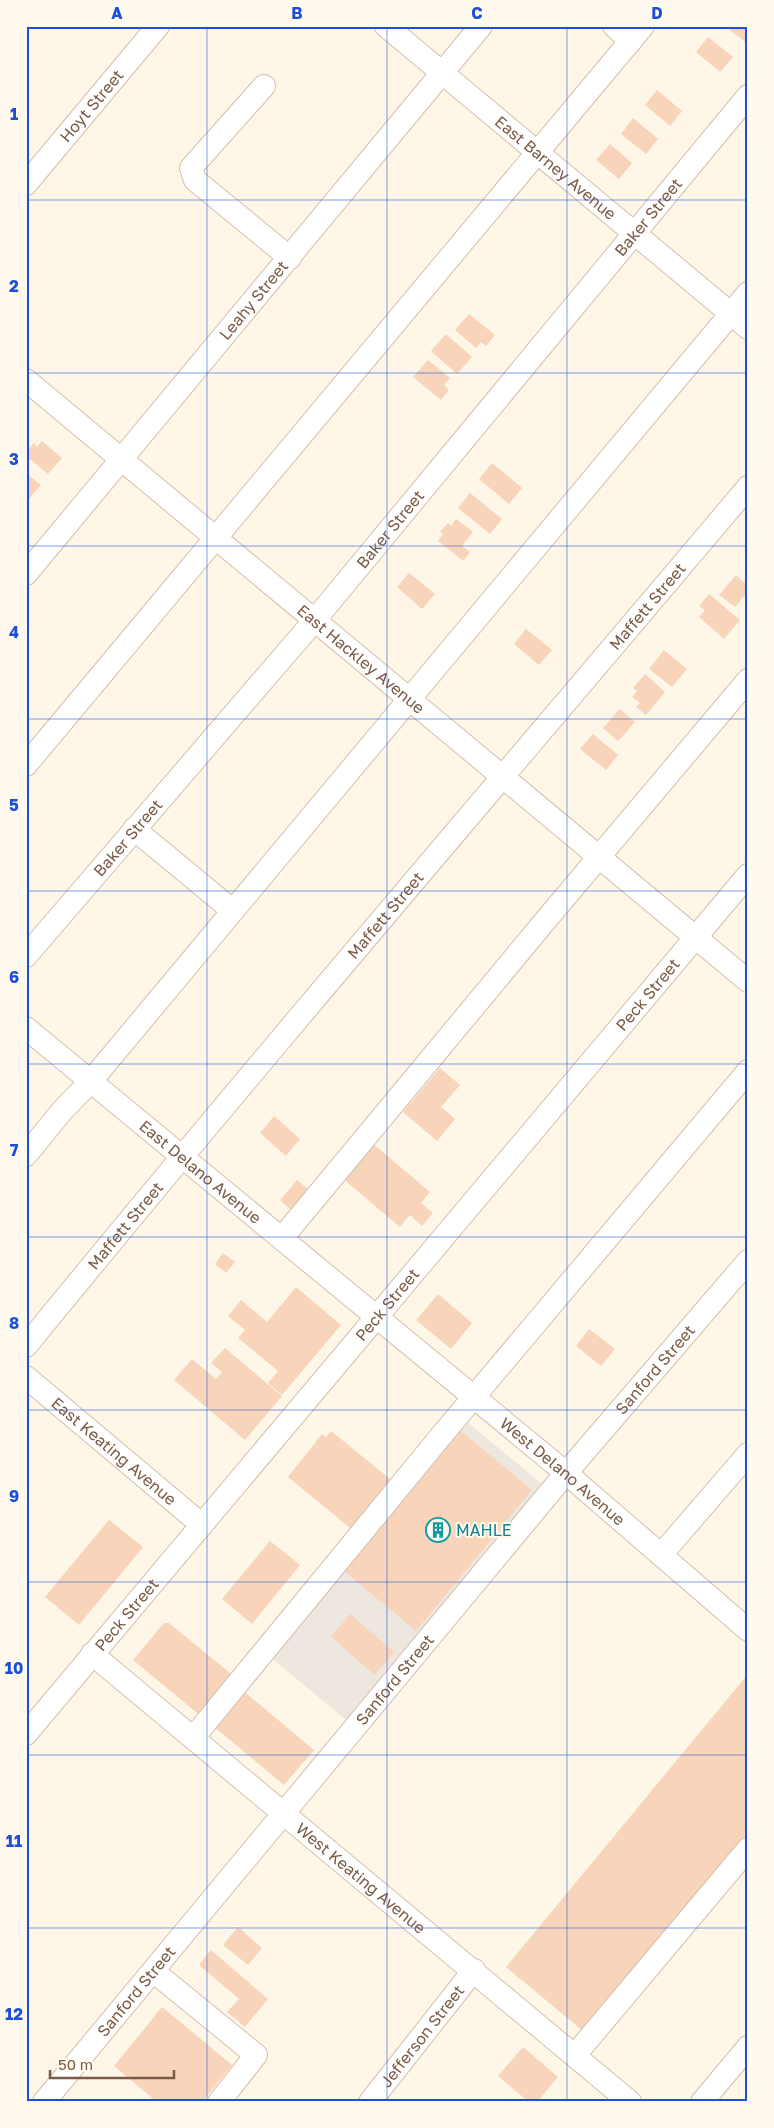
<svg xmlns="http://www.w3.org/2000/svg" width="774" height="2128" font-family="'Golos Text',sans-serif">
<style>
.industrial{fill:#eee7e0}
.building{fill:#f7d4ba}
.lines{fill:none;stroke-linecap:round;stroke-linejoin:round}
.minor-casing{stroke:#d4bfad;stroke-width:24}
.minor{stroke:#fff;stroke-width:22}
.grid{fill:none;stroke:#1d4ed8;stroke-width:1;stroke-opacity:0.55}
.labels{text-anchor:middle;stroke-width:4;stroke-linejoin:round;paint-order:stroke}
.street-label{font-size:16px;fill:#7b5b47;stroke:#fff9ee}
.culture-label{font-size:16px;fill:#0d838f;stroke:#fff9ee;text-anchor:start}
.neatline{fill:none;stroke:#1d4ed8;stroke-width:2}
.grid-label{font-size:16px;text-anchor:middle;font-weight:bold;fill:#1d4ed8}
</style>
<rect width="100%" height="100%" fill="#fef6e6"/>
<path class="industrial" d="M466,1421l76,63 -196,236 -76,-63z"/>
<g class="building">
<path d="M725,26h23v13l-3,3z"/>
<path d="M708,37l25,20 -13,15 -24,-20z"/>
<path d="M657,90l25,21 -12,15 -25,-21z"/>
<path d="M633,118l25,21 -12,15 -25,-20z"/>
<path d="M610,144l22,19 -13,16 -23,-19z"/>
<path d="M469,314l26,21 -9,11 -5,-4 -5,6 -21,-18z"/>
<path d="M446,334l26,23 -15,17 -26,-23z"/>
<path d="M428,360l22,18 -6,7 5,5 -8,10 -28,-23z"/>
<path d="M42,441l20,17 -14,16 -22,-18v-4l8,-9 3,4z"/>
<path d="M492,463l30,25 -13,16 -30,-25z"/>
<path d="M26,473l15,12 -15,17z"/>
<path d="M470,493l32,26 -12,15 -32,-26z"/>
<path d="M456,519l17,13 -11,14 8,6 -7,9 -25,-20 5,-7 -3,-2 8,-9 3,3z"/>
<path d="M409,573l26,21 -13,15 -25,-22z"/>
<path d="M736,575l12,11v6l-13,15 -16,-12z"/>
<path d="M709,594l31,26 -16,19 -25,-22 6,-7 -6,-4z"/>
<path d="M526,629l26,21 -13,15 -25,-21z"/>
<path d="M664,650l23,19 -15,18 -23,-18z"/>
<path d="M645,674l20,18 -19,23 -10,-8 4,-4 -8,-6 5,-6 -4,-3z"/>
<path d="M620,709l15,13 -17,19 -15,-13z"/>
<path d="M593,734l25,21 -12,15 -26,-21z"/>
<path d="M440,1068l20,17 -19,22 14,12 -18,22 -34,-29z"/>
<path d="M274,1116l26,23 -14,17 -26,-23z"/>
<path d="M372,1143l58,49 -9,11 12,10 -11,13 -12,-11 -10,12 -58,-49z"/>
<path d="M297,1180l12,10 -18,20 -11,-10z"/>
<path d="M223,1253l12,9 -9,11 -11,-9z"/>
<path d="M296,1287l45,38 -59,70 -14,-12 10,-12 -40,-33 7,-8 -17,-14 13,-16 26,22z"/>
<path d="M438,1294l34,29 -21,26 -35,-29z"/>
<path d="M589,1329l26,20 -14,17 -25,-20z"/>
<path d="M225,1348l57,48 -37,44 -71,-60 18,-21 24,20 6,-7 -11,-9z"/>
<path d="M460,1430l72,60 -116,141 -72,-60z"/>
<path d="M331,1431l64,52 -40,49 -67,-55 34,-43 4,3z"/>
<path d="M109,1520l34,27 -64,78 -34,-28z"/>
<path d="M270,1541l30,24 -48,59 -30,-25z"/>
<path d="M350,1614l44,38 -19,23 -44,-38z"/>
<path d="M164,1623h5l66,54 -33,40 -69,-57z"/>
<path d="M748,1674v160l-165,197 -77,-64z"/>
<path d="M241,1689l73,61 -30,35 -72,-60z"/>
<path d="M238,1927l24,21 -14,17 -25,-20z"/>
<path d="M211,1950l57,49 -23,28 -18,-15 12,-13 -40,-34z"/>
<path d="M162,2007l70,58 -30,37h-45l-43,-36z"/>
<path d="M523,2047l35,30 -21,25h-8l-31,-26z"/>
</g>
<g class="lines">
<defs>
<g id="minor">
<path id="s1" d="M386,26l362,302"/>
<path d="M614,26l17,15"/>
<path d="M264,86l-73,82 4,12 95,78"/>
<path id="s2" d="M26,184l132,-158"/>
<path id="s3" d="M26,380l722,601"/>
<path id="s4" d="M26,574l455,-548"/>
<path d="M26,765l617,-739"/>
<path d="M134,829l98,81"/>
<path id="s5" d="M26,956l288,-335 434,-525"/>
<path id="s6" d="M26,1028l540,445 182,157"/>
<path d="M26,1155l36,-44 29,-30 657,-788"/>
<path d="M282,1238l263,-317 203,-241"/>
<path id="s7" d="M26,1346c237,-290 481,-573 722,-859"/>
<path id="s8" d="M26,1377l176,148"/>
<path d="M661,1555l87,-101"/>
<path id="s9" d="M92,1654l538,448"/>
<path id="s10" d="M26,1734l722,-859"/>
<path d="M193,1738l248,-302 307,-365"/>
<path d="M153,1971l103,84 -37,47"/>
<path d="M575,2055l173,-206"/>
<path id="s11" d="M44,2102l522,-629 182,-212"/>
<path id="s12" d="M370,2102l104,-132"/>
<path d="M702,2102l46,-55"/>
</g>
</defs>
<use href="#minor" class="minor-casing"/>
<use href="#minor" class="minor"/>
</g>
<path class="grid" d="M207,26v2076M387,26v2076M567,26v2076M26,200h722M26,373h722M26,546h722M26,719h722M26,891h722M26,1064h722M26,1237h722M26,1410h722M26,1582h722M26,1755h722M26,1928h722"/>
<defs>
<symbol id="building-ring" viewBox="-11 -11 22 22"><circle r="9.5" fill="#fff9ee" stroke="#0f9aa8" stroke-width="1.5"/><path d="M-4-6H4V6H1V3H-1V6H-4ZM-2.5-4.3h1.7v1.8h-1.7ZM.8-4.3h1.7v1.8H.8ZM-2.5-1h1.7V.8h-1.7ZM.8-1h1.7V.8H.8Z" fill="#0f9aa8"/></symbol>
</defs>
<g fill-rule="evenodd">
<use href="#building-ring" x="424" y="1516" width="28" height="28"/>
</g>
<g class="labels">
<g class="street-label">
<text dy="6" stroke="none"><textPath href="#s2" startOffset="102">Hoyt Street</textPath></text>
<text dy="6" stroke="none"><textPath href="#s1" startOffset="221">East Barney Avenue</textPath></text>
<text dy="6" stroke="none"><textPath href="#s5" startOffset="966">Baker Street</textPath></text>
<text dy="6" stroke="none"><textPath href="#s4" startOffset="356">Leahy Street</textPath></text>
<text dy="6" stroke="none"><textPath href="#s5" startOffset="561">Baker Street</textPath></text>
<text dy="6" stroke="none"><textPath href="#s7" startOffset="966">Maffett Street</textPath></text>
<text dy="6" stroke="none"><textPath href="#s3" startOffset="436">East Hackley Avenue</textPath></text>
<text dy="6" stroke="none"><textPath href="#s5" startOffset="156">Baker Street</textPath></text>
<text dy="6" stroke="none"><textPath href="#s7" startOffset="561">Maffett Street</textPath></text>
<text dy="6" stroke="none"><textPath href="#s10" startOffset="966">Peck Street</textPath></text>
<text dy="6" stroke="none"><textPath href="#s6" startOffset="226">East Delano Avenue</textPath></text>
<text dy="6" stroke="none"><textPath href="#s7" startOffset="156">Maffett Street</textPath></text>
<text dy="6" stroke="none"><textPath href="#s10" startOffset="561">Peck Street</textPath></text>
<text dy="6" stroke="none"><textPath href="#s11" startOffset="954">Sanford Street</textPath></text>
<text dy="6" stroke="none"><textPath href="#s8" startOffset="115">East Keating Avenue</textPath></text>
<text dy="6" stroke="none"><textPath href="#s6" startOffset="696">West Delano Avenue</textPath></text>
<text dy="6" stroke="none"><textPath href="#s10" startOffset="156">Peck Street</textPath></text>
<text dy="6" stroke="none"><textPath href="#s11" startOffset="549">Sanford Street</textPath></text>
<text dy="6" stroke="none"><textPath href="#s9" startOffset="350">West Keating Avenue</textPath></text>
<text dy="6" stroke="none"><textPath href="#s11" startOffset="144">Sanford Street</textPath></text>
<text dy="6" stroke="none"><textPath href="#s12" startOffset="84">Jefferson Street</textPath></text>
</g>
<g class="culture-label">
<text x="456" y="1536">MAHLE</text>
</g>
</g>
<rect width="774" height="2128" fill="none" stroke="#fff9ee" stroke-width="55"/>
<path d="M50 2070v8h124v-8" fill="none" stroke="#7b5b47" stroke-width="2.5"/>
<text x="58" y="2070" font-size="15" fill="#7b5b47" stroke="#fff9ee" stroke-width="4" paint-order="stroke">50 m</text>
<rect x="28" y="28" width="718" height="2072" class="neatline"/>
<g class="grid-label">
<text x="117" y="19">A</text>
<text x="297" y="19">B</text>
<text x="477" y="19">C</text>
<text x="657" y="19">D</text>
<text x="14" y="120">1</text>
<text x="14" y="292">2</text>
<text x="14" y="465">3</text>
<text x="14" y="638">4</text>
<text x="14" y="811">5</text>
<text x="14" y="983">6</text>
<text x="14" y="1156">7</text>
<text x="14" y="1329">8</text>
<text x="14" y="1502">9</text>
<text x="14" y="1674">10</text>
<text x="14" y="1847">11</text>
<text x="14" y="2020">12</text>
</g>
</svg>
